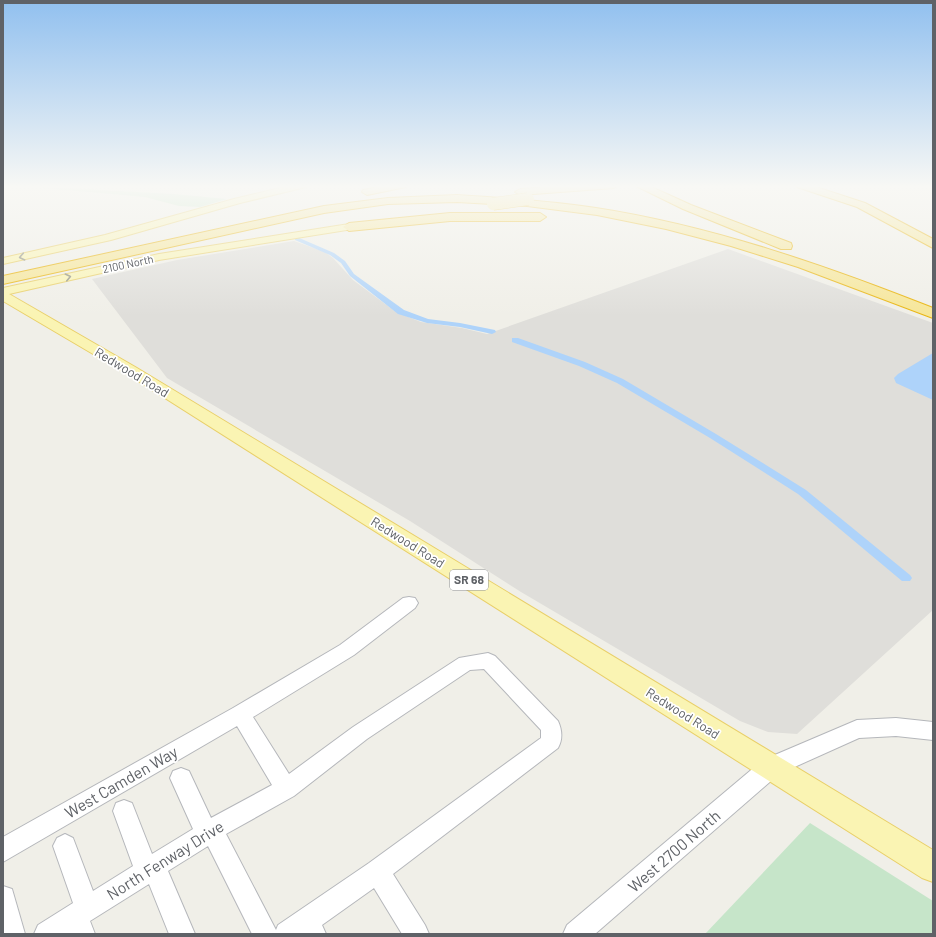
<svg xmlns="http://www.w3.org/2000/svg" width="936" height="937" font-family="Barlow,sans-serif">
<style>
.industrial{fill:#dfdeda}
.green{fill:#c6e5c9}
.water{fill:#aed3fa}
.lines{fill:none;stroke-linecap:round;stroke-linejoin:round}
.canal{fill:#aed3fa;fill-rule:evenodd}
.minor-casing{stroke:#b5b7bb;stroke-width:2}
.major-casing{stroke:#e9cf68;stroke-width:2}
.highway-casing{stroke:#e9b50f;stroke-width:2}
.minor{fill:#fff;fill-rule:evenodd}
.major{fill:#faf4b3;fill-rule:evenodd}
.highway{fill:#f6e698;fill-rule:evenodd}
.highway-bridge-casing{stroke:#e9b50f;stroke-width:13;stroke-linecap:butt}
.highway-bridge{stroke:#f6e698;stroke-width:12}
.oneway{stroke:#959582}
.labels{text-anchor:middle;stroke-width:3.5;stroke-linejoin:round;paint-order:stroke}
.far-street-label{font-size:11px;fill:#5f6267;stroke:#fff}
.shield{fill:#fff;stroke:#8f9195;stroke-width:1}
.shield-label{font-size:12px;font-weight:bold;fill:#5f6267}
.street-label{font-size:13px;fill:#5f6267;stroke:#fff}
.near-street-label{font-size:16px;fill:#5f6267;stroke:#fff}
</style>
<rect width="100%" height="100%" fill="#f0efe8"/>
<path class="industrial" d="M294,241l31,11 8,6 20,22 43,32 25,10 41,6 25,6 241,-85 205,74v287l-136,124 -29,-2 -28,-11 -219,-129 -111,-71 -243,-143 -75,-99 85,-19z"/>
<g class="green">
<path d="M11,185l162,9 54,5 -27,8 -21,-1 -34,-9z"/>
<path d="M810,823l123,78v33h-228z"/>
</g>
<path class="water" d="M933,353v47l-37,-17 -2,-5 4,-4z"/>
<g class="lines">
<g class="canal">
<path d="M297,237l37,16 11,8 9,13 50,36 24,9 32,4 35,7 1,2 -4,2 -32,-7 -33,-4 -29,-9 -48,-38 -9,-13 -11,-8 -35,-15v-2z"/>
<path d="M512,338h6l67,24 38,17 93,55 90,56 104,85 2,3 -2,3h-8l-104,-87 -88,-56 -93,-55 -38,-17 -67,-24z"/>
</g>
<defs>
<g id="minor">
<path d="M409,597l6,1 3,5 -3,5 -61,47 -101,62 36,57 64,-47 106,-69 29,-5 7,3 63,65c4,9 5,18 0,27l-165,126 32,51 4,9h-27l-28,-46 -52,37 4,9h-74l-44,-88 -40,25 27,63h-26l-20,-50 -59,37 5,13h-61l4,-9 35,-22 -20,-57 4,-8 8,-4 8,4 20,53 40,-25 -20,-55 3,-8 8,-3 8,3 20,51 41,-25 -23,-51 3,-7 8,-3 8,3 22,47 61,-33 -35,-59 -234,136v-25l230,-129 107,-63 63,-47zM484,669l57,61v8l-172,125 -91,62 -2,5 -50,-96 68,-38 73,-57 103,-69z"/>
<path d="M896,718l37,4v18l-37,-4 -37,2 -80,36 -184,160h-32l4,-9 196,-165 94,-40z"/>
<path d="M3,886l9,3 13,45h-22z"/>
</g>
<g id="major">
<path d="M293,185h15l-2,2 -66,16 -129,37 -108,24v-6l102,-23 129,-36z"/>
<path d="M349,224l5,3 -1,2 -194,31 -150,34 128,74 796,482v32l-11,-4 -795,-504 -124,-73v-13l156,-34z"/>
</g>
<g id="highway">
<path d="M388,185h19l-1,2 -39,8 -5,-3 1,-2z"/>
<path d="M576,185h43l-5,3 -94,7 -5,-3 5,-3z"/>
<path d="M634,185h13l44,20 100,38 1,3 -1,3h-10l-98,-40z"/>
<path d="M796,185h14l55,18 68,36v9l-76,-41 -60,-20z"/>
<path d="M457,195c47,3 93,6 139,13 116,18 228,57 337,100v10l-135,-51 -67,-21 -65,-17 -69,-14 -70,-9 -70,-4 -69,2 -64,9 -321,71v-8l321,-70 64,-8z"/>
<path d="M450,213h90l6,4 -6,4h-90l-101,10 -6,-4 6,-4z"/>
</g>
</defs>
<use href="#minor" class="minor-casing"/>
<use href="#major" class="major-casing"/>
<use href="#highway" class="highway-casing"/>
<use href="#minor" class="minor"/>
<use href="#major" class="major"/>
<use href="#highway" class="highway"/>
<defs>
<path id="highway-bridge" d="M493,204l35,-5"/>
</defs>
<use href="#highway-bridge" class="highway-bridge-casing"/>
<use href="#highway-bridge" class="highway-bridge"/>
</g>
<defs><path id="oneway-chevron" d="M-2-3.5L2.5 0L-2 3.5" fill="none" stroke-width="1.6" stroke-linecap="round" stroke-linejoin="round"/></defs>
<g class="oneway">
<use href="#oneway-chevron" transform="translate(22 257) rotate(168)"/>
<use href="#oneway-chevron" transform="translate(68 277) rotate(-13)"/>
</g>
<linearGradient id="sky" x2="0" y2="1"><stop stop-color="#91c0ef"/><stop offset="0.59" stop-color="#f8f8f5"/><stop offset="1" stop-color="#f8f8f5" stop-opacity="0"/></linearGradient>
<rect width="936" height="316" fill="url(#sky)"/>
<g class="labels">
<g class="far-street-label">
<text transform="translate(128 264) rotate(-12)" y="4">2100 North</text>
</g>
<rect class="shield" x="450" y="570" width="38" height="20" rx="3"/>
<g class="shield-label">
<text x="469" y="584">SR 68</text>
</g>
<g class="street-label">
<text transform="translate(132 372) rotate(31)" y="5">Redwood Road</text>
<text transform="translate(408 542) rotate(32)" y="5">Redwood Road</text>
<text transform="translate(683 713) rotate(32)" y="5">Redwood Road</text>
</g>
<g class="near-street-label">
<text transform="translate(121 782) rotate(-30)" y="6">West Camden Way</text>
<text transform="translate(674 851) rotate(-41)" y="6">West 2700 North</text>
<text transform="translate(165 860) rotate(-32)" y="6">North Fenway Drive</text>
</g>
</g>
<rect width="936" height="937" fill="none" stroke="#5f6267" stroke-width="8"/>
</svg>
